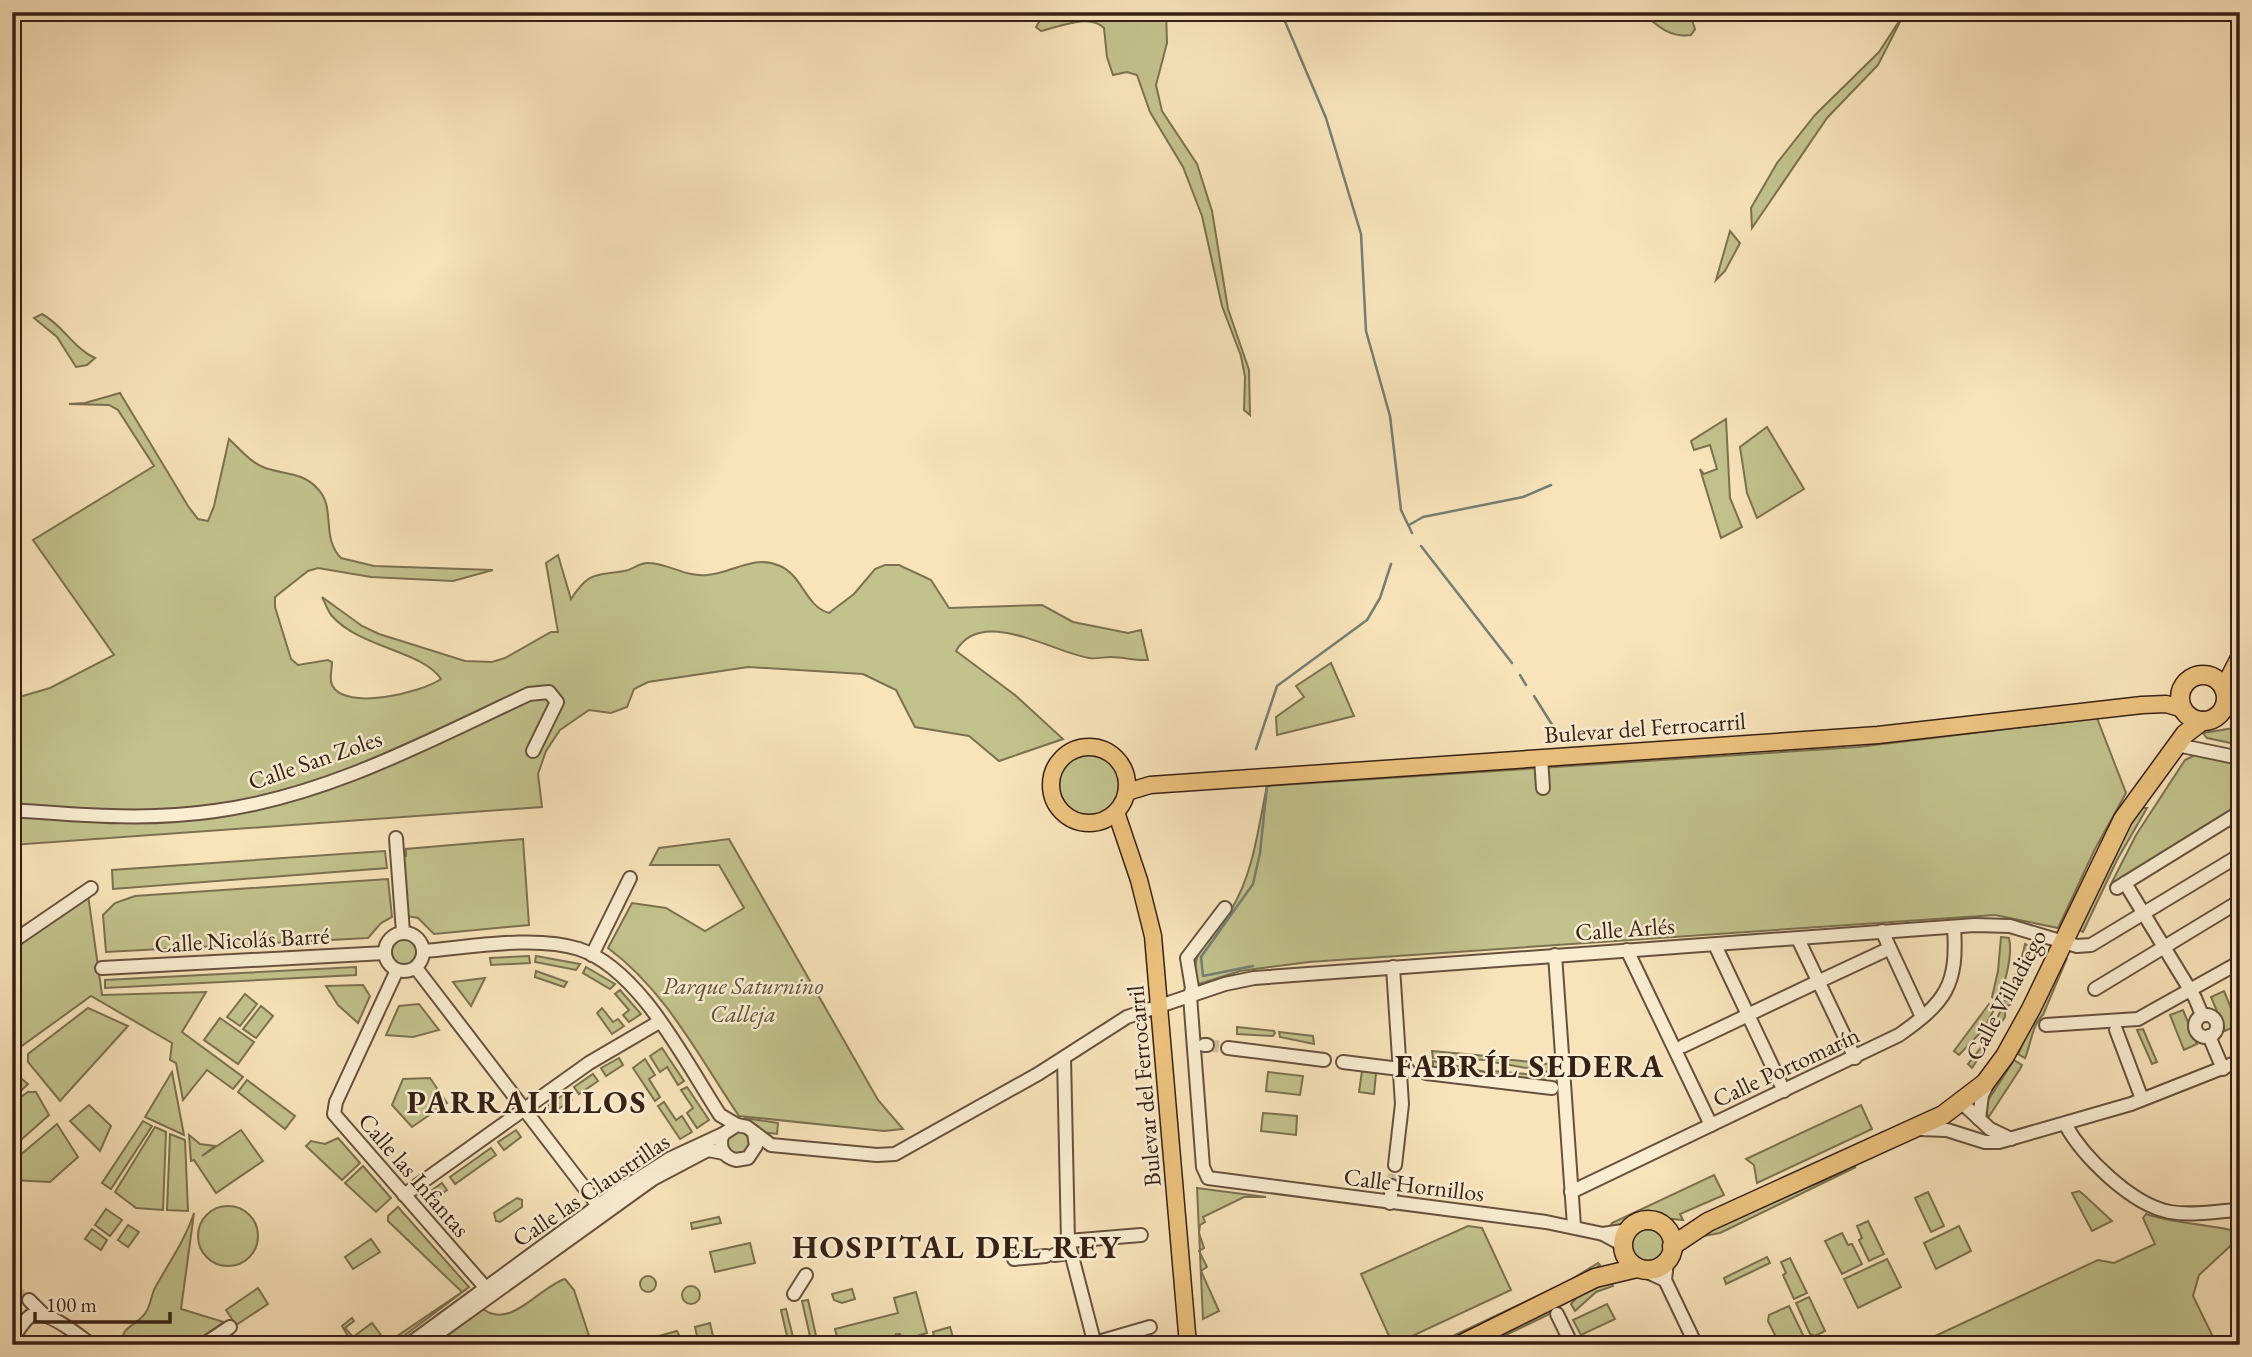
<svg xmlns="http://www.w3.org/2000/svg" width="2252" height="1357" font-family="'EB Garamond',serif">
<style>
.green{fill:#c2c28c;stroke:#7c7150;stroke-width:2}
.lines{fill:none;stroke-linecap:round;stroke-linejoin:round}
.stream{stroke:#747f73;stroke-width:2.5}
.minor-tunnel{stroke:#d1bc99;stroke-width:12;stroke-dasharray:12 6;stroke-linecap:butt}
.minor-casing{stroke:#67513e;stroke-width:16}
.major-casing{stroke:#372015;stroke-width:19}
.highway-casing{stroke:#372015;stroke-width:21}
.minor{stroke:#faedd2;stroke-width:12}
.major{stroke:#ecc27d;stroke-width:16}
.highway{stroke:#ecc27d;stroke-width:18}
.labels{text-anchor:middle;stroke-width:5;stroke-linejoin:round;paint-order:stroke}
.street-label{font-size:24px;fill:#372015;stroke:#faedd2}
.park-label{font-size:24px;font-style:italic;fill:#615139;stroke:#faedd2}
.district-label{font-size:32px;font-weight:bold;letter-spacing:2px;fill:#372015;stroke:#faedd2}
</style>
<rect width="100%" height="100%" fill="#f8e3ba"/>
<filter id="stains"><feTurbulence type="fractalNoise" baseFrequency=".00286" numOctaves="4"/><feColorMatrix values="0 0 0 0 .2 0 0 0 0 .09 0 0 0 0 .02 0 0 0 .5 -.17"/></filter>
<radialGradient id="worn" r=".72"><stop offset=".6" stop-color="#630" stop-opacity="0"/><stop offset="1" stop-color="#630" stop-opacity=".3"/></radialGradient>
<g class="green">
<path d="M1045,12h121l1,31 -11,42 6,26 35,53 15,47 16,98 21,61 1,45 -6,-5 1,-33 -4,-21 -19,-50 -20,-90 -19,-49 -33,-55 -13,-37 -10,-3 -14,3 -6,-18 -3,-29c-15,-15 -45,-1 -63,3l-5,-4z"/>
<path d="M1641,12h31l19,5 4,12 -4,6c-22,3 -34,-10 -50,-23z"/>
<path d="M1905,12l-27,53 -51,53 -75,110 -1,-20 26,-45 38,-48 64,-63z"/>
<path d="M1730,231l10,12 -15,28 -9,9z"/>
<path d="M42,314c21,11 31,34 53,44l-8,7 -11,2 -19,-30 -23,-19z"/>
<path d="M120,393l68,113 10,13 10,2 6,-15 15,-67c11,10 20,22 34,28 19,8 38,4 54,21 20,20 3,48 24,70l33,8 119,4 -40,11 -82,-4 -53,-9 -10,3 -33,26v10l16,52 7,6 30,-5 4,2c0,8 -3,16 0,23 13,27 91,7 109,-6 -18,-28 -81,-31 -109,-63 -5,-6 -6,-12 -10,-19l40,29 17,8 86,27 27,1 13,-4 46,-26h7l-12,-69 12,-8 13,44c18,-28 24,-23 53,-28 9,-1 15,-9 25,-8 21,1 36,14 58,12 27,-2 45,-21 73,-9 23,10 25,40 49,47l25,-19 21,-25 10,-4h14l32,15 18,28 93,-3 31,17 55,11 13,-3 7,30c-13,1 -25,-3 -37,-3 -7,0 -15,2 -22,1 -37,-6 -108,-52 -133,-7l59,44 48,44 -64,22 -30,-25 -54,-9 -19,-37 -33,-16 -115,-7 -100,15 -14,7 -7,18 -16,6 -22,-3 -29,20 -14,21 -8,23 4,33 -530,38v-146l38,-11 64,-33 -81,-115 121,-74 -36,-56 -9,-5 -40,-1 16,-1z"/>
<path d="M1726,419l4,79 12,29 -21,11 -21,-69 4,5 13,-5 -7,-24 -16,5 -3,-9z"/>
<path d="M1767,427l37,62 -47,29 -10,-25 -7,-46z"/>
<path d="M1331,663l23,53 -77,19 -1,-18 28,-20 -8,-11z"/>
<path d="M2097,718l29,75 -31,56 -37,79 -63,-13 -686,47 -69,9 -41,13c-15,-30 17,-51 32,-74 23,-38 27,-82 36,-124l591,-39z"/>
<path d="M2240,727v18l-33,-7 -4,-5z"/>
<circle cx="1089" cy="785" r="35"/>
<path d="M2199,753l41,9v42l-129,80 25,-49 49,-75z"/>
<path d="M2141,808h6l-30,52 -34,72 -4,-2 46,-98z"/>
<path d="M523,839l6,86 -95,9 -16,-16 -11,-2 -4,-59 3,-1v-7z"/>
<path d="M729,839l149,261 25,29 -19,2 -145,-15c-40,-59 -73,-125 -131,-168l24,-45 34,5 39,23 39,-23 -25,-43h-69l9,-17z"/>
<path d="M385,851l2,17 -274,21 -1,-19z"/>
<path d="M388,879l4,38 -11,6 -13,15 -262,14 -3,-37 12,-12 20,-7z"/>
<path d="M88,895l14,100 104,-3 -24,40 61,45 -10,12 -26,-19 -24,30 -7,-37 -6,-3 2,-17 -81,-47 -79,57v-107z"/>
<circle cx="404" cy="951" r="15"/>
<path d="M2001,937l8,1c4,15 -4,51 -13,63l-4,-4 6,-26z"/>
<path d="M2025,944l10,5 -25,56 -4,1 -2,-4c8,-21 17,-35 21,-58z"/>
<path d="M529,956l1,7 -39,2 -1,-7z"/>
<path d="M536,956l44,8 -4,6 -41,-8z"/>
<path d="M2067,958l-24,57c-11,10 -12,29 -18,43l-7,-4 39,-84z"/>
<path d="M356,967v8l-251,13v-8z"/>
<path d="M586,967l29,17 -5,5 -27,-16z"/>
<path d="M536,971l31,11 -3,5 -29,-10z"/>
<path d="M485,978l-14,28 -18,-24z"/>
<path d="M363,985l7,11 -12,27 -20,-18 -12,-19z"/>
<path d="M620,990l21,24 -12,8 -6,-7 6,-5 -14,-16z"/>
<path d="M2224,991l14,34 -13,6 -14,-34z"/>
<path d="M245,994l12,10 -17,22 -13,-9z"/>
<path d="M419,1004l20,26 -26,7 -27,-2 13,-29z"/>
<path d="M1989,1004l6,4 -12,22 -24,25 -5,-4z"/>
<path d="M261,1006l12,10 -17,22 -13,-9z"/>
<path d="M88,1008l40,18 -68,75 -32,-39v-8z"/>
<path d="M602,1008l11,14 5,-3 6,7 -12,8 -15,-21z"/>
<path d="M2001,1010l4,1v6l-33,51 -4,-4 18,-23z"/>
<path d="M2183,1010l14,34 -13,6 -14,-35z"/>
<path d="M220,1018l34,24 -16,22 -34,-24z"/>
<path d="M1237,1027l37,4 1,2 -2,3 -36,-2z"/>
<path d="M2143,1029l14,33 -5,2 -15,-34z"/>
<path d="M1279,1032l34,4 1,8 -34,-7z"/>
<path d="M662,1048l22,33 -6,4 -11,-18 -7,5 -10,-16z"/>
<path d="M1432,1051l54,5 1,4 -54,-2z"/>
<path d="M619,1058l4,7 -17,11 -5,-8z"/>
<path d="M1495,1058l53,6 1,8 -56,-10z"/>
<path d="M645,1059l10,16 -6,4 11,18 -5,4 -22,-33z"/>
<path d="M2014,1060l8,5 -2,4 -32,49 -3,-13z"/>
<path d="M1433,1061l53,11 -1,2 -52,-6z"/>
<path d="M12,1071l16,13 -16,15z"/>
<path d="M1362,1071l14,2 -2,21 -15,-2z"/>
<path d="M1493,1071l56,5 1,6 -58,-7z"/>
<path d="M172,1072l12,63 -39,-18z"/>
<path d="M1268,1072l35,4 -3,19 -34,-4z"/>
<path d="M593,1074l5,7 -19,13 -5,-7z"/>
<path d="M430,1078l17,25 -35,24 -20,-22 11,-26z"/>
<path d="M247,1080l48,36 -10,13 -47,-37z"/>
<path d="M687,1087l22,33 -12,8 -10,-15 6,-5 -12,-18z"/>
<path d="M28,1092h8l13,23 -37,33v-45z"/>
<path d="M567,1092l5,8 -20,13 -4,-7z"/>
<path d="M664,1102l12,18 6,-4 10,16 -12,7 -22,-33z"/>
<path d="M89,1105l22,21 -11,25 -30,-30z"/>
<path d="M1861,1105l11,24 -115,54 -3,-18 -8,-6z"/>
<path d="M1263,1113l34,3 -1,19 -35,-4z"/>
<path d="M745,1118l33,5 -1,11 -16,-2 -19,-12z"/>
<path d="M143,1121l9,5 -41,63 -9,-6z"/>
<path d="M57,1124l21,33 -28,25 -38,-2v-18z"/>
<path d="M155,1127l11,5 -3,78 -27,-2 -21,-16z"/>
<path d="M241,1130l22,31 -47,32 -22,-33 -3,1 -2,-26 11,9 15,2 -13,10z"/>
<path d="M516,1130l5,7 -17,13 -6,-8z"/>
<circle cx="738" cy="1143" r="12"/>
<path d="M170,1134l15,6 3,71 -21,-1z"/>
<path d="M338,1138l22,25 -18,17 -36,-34 5,-5 14,3z"/>
<path d="M491,1148l5,7 -41,29 -5,-7z"/>
<path d="M363,1166l28,32 -15,14 -31,-29z"/>
<path d="M1856,1167l-136,66 -22,4 7,-7z"/>
<path d="M1714,1175l10,20 -44,19 3,6 -40,-4 -20,10 -15,3 4,-6z"/>
<path d="M442,1183l5,7 -18,13 -5,-7z"/>
<path d="M1197,1188l69,9h-22l-41,20 2,5 -5,3 -1,8 5,15 -5,3 8,16 -6,4 18,40 -16,8z"/>
<path d="M2079,1191l4,3 29,27 -20,10 -20,-38z"/>
<path d="M1928,1192l16,34 -13,6 -16,-34z"/>
<path d="M517,1198l5,2v7l-22,15 -4,-1 -2,-8z"/>
<circle cx="228" cy="1236" r="30"/>
<path d="M398,1207l71,80 -73,55 -3,-3 69,-47 -74,-71v-5z"/>
<path d="M106,1209l16,11 -12,16 -15,-11z"/>
<path d="M194,1213l-13,96 43,13 -34,23h-68c-2,-20 16,-19 24,-33 5,-7 5,-18 10,-26 14,-25 29,-46 38,-73z"/>
<path d="M2146,1214c31,10 62,10 94,18v5l-41,38 -6,21 24,49h-301l182,-85 16,3 41,-19 -12,-26z"/>
<path d="M719,1217l2,6 -29,6 -1,-6z"/>
<path d="M1868,1221l16,33 -15,7 -10,-21 3,-2 -5,-12z"/>
<path d="M128,1225l11,7 -11,15 -10,-7z"/>
<path d="M1468,1226l14,2 29,62 -118,55 -32,-71z"/>
<path d="M1959,1226l12,25 -35,18 -12,-26z"/>
<circle cx="1647" cy="1245" r="17"/>
<path d="M92,1229l15,11 -6,10 -16,-11z"/>
<path d="M1842,1233l6,12 4,-1 10,20 -20,10 -17,-33z"/>
<path d="M371,1239l9,13 -27,17 -8,-12z"/>
<path d="M750,1243l5,20 -40,9 -5,-20z"/>
<path d="M1767,1257l3,6 -44,21 -2,-6z"/>
<path d="M1790,1258l17,35 -13,6 -11,-24 3,-2 -5,-11z"/>
<path d="M1887,1259l14,28 -43,21 -14,-29z"/>
<path d="M1598,1263l2,2c-45,35 -103,55 -154,80h-12l133,-63z"/>
<circle cx="648" cy="1284" r="8"/>
<path d="M1609,1278l4,8 -17,6 -21,19 -4,-7 6,-7z"/>
<path d="M565,1279l9,11 18,55h-158l49,-36c28,21 56,-22 82,-30z"/>
<circle cx="691" cy="1295" r="9"/>
<path d="M258,1288l10,16 -32,21 -10,-15z"/>
<path d="M852,1289l3,10 -13,4 -8,-3 -2,-6z"/>
<path d="M916,1292l11,41 -24,7 -3,-6h-4l-4,11h-53l-4,-16 63,-16 -4,-15z"/>
<path d="M1809,1297l16,34 -10,5 -5,-2 -14,-31z"/>
<path d="M808,1300l1,4 9,41h-6l-10,-44z"/>
<path d="M1561,1304l-5,7 -71,34h-10z"/>
<path d="M1607,1304l8,15 -34,16 -8,-15z"/>
<path d="M1789,1306l16,33 -12,6h-13l-12,-24 1,-6z"/>
<path d="M786,1309l9,36h-6l-8,-35z"/>
<path d="M352,1318l2,3 -9,7 8,9 19,-14 15,20 -34,2 -11,-19z"/>
<path d="M710,1323l5,22h-16l-4,-18z"/>
<path d="M950,1327l5,17 -19,1 -3,-13z"/>
<path d="M677,1331l3,6 -4,8h-20l-1,-8z"/>
</g>
<g class="lines">
<g class="stream">
<path d="M1281,12l45,106 35,116 5,97 24,85 11,94 11,23"/>
<path d="M1409,525l14,-8 100,-20 28,-12"/>
<path d="M1421,546l91,117"/>
<path d="M1520,675l6,10"/>
<path d="M1534,696l29,46"/>
<path d="M1256,749l21,-63 90,-66 13,-22 11,-34"/>
<path d="M1253,966l-50,10 -2,-19 52,-73 7,-31 7,-67"/>
</g>
<g class="minor-tunnel">
<path d="M1207,1045l21,3"/>
<path d="M1392,1186l3,-21"/>
<path d="M12,1290l17,10"/>
</g>
<defs>
<g id="minor">
<path d="M2177,745l63,13"/>
<path d="M1541,758l2,30"/>
<path d="M12,810c68,5 135,11 203,1 112,-15 213,-70 314,-117l20,-2 8,10 -24,49"/>
<path d="M396,838l7,94"/>
<path d="M2125,883l70,115 7,17"/>
<path d="M2117,888l123,-76"/>
<path d="M1225,908l-38,50 5,30 -2,8 13,171 5,11 338,44 57,12 20,11"/>
<path d="M1882,931l40,86"/>
<circle cx="404" cy="952" r="19"/>
<path d="M1798,939l57,119"/>
<path d="M12,942l79,-54"/>
<path d="M1715,945l69,146"/>
<path d="M1627,950l84,175"/>
<path d="M424,951c46,-4 112,-16 155,-2 61,20 107,114 141,166l17,10"/>
<path d="M592,955l38,-77"/>
<path d="M1555,955l19,271"/>
<path d="M1393,967l9,137 -7,61"/>
<path d="M102,968l283,-15"/>
<path d="M416,968l187,244"/>
<path d="M397,970l-61,132 -2,12 157,180"/>
<path d="M1824,979l60,-28"/>
<path d="M2095,989l145,-88"/>
<path d="M1754,1012l59,-28"/>
<circle cx="2206" cy="1026" r="11"/>
<path d="M2046,1025l92,-6 102,-57"/>
<path d="M2116,1030l26,69"/>
<path d="M2209,1036l14,33"/>
<path d="M1204,1045h3"/>
<path d="M1683,1046l61,-29"/>
<path d="M1228,1048l96,12"/>
<path d="M1064,1058l4,183 27,104"/>
<path d="M1343,1062l65,8"/>
<path d="M1426,1073l126,15"/>
<path d="M1962,1103l28,26 21,10"/>
<path d="M1979,1119l3,-24 6,-12"/>
<path d="M2065,1124c18,33 67,81 105,88 23,4 46,-1 70,-2"/>
<path d="M1919,1129l28,1 38,12h14l132,-38 109,-43"/>
<path d="M754,1133l2,13 -8,12 -12,2c-13,-3 -18,-14 -13,-26l14,-9 10,2 24,18 106,10 18,-1 143,-80 89,-57 98,-33 29,-6 721,-53 35,1 67,20 14,-1 149,-90"/>
<path d="M1571,1192l328,-157c47,-33 59,-50 55,-108"/>
<path d="M404,1195l185,-132 70,-41"/>
<path d="M1390,1203l2,-17"/>
<path d="M1603,1234l26,-4"/>
<path d="M1068,1241l73,-6"/>
<path d="M1054,1255l16,-2"/>
<path d="M1014,1259l32,-3"/>
<path d="M1667,1261l-2,19 31,65"/>
<path d="M1643,1270l22,10"/>
<path d="M794,1294l12,-19"/>
<path d="M29,1300l13,13"/>
<path d="M1557,1314l15,31"/>
<path d="M12,1339c5,-7 11,-17 17,-22 14,-12 50,19 63,28"/>
<path d="M203,1345l27,-18"/>
<path d="M408,1345l206,-151 55,-35 54,-25"/>
<path d="M422,1345l231,-166 55,-29 16,3"/>
<path d="M1088,1345l62,-18"/>
</g>
<g id="major">
<circle cx="1089" cy="785" r="38"/>
<path d="M1127,792l23,-7 728,-50 264,-30 24,-1 17,5"/>
<path d="M1116,812l23,68 14,56 35,409"/>
</g>
<g id="highway">
<circle cx="2203" cy="698" r="23"/>
<path d="M2224,689l16,-31"/>
<circle cx="1648" cy="1245" r="25"/>
<path d="M1672,1246l36,-24 235,-107 42,-32 20,-27 26,-47 92,-190 62,-85 17,-13"/>
<path d="M1460,1345l135,-67 42,-10"/>
</g>
</defs>
<use href="#minor" class="minor-casing"/>
<use href="#major" class="major-casing"/>
<use href="#highway" class="highway-casing"/>
<use href="#minor" class="minor"/>
<use href="#major" class="major"/>
<use href="#highway" class="highway"/>
</g>
<g class="labels">
<g class="street-label">
<text transform="translate(1645 728) rotate(-4)" y="8">Bulevar del Ferrocarril</text>
<text transform="translate(315 760) rotate(-19)" y="8">Calle San Zoles</text>
<text transform="translate(1625 929) rotate(-4)" y="8">Calle Arlés</text>
<text transform="translate(242 940) rotate(-3)" y="8">Calle Nicolás Barré</text>
<text transform="translate(2006 995) rotate(-62)" y="8">Calle Villadiego</text>
<text transform="translate(1786 1067) rotate(-25)" y="8">Calle Portomarín</text>
<text transform="translate(1144 1086) rotate(-95)" y="8">Bulevar del Ferrocarril</text>
<text transform="translate(414 1175) rotate(49)" y="8">Calle las Infantas</text>
<text transform="translate(1414 1185) rotate(7)" y="8">Calle Hornillos</text>
<text transform="translate(591 1190) rotate(-34)" y="8">Calle las Claustrillas</text>
</g>
<g class="park-label">
<text x="743" y="994">Parque Saturnino<tspan x="743" dy="28">Calleja</tspan></text>
</g>
<g class="district-label">
<text x="1530" y="1077">FABRÍL SEDERA</text>
<text x="527" y="1113">PARRALILLOS</text>
<text x="957" y="1258">HOSPITAL DEL REY</text>
</g>
</g>
<rect width="2252" height="1357" fill="none" stroke="#f8e3ba" stroke-width="42"/>
<rect x="14" y="14" width="2224" height="1329" fill="none" stroke="#372015" stroke-width="3.5"/>
<rect x="21" y="21" width="2210" height="1315" fill="none" stroke="#372015" stroke-width="2"/>
<path d="M35 1312v10h135v-10" fill="none" stroke="#372015" stroke-width="3.5"/>
<text x="46" y="1312" font-size="21" fill="#372015" stroke="#faedd2" stroke-width="5" paint-order="stroke">100 m</text>
<rect width="100%" height="100%" filter="url(#stains)"/>
<rect width="100%" height="100%" fill="url(#worn)"/>
</svg>
